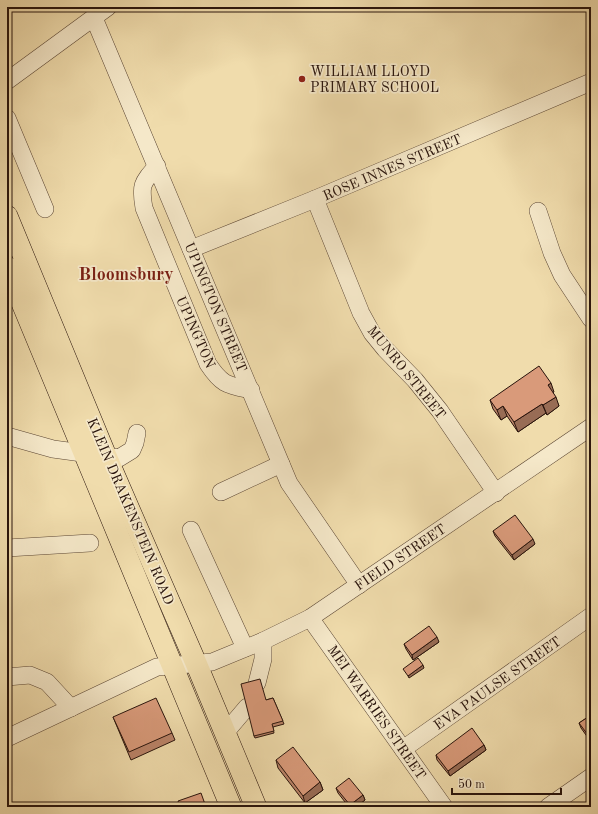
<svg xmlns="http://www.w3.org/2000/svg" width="598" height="814" font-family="'Old Standard TT',serif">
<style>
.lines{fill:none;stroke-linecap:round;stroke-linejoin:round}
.minor-casing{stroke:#5b4634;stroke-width:18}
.major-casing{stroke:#29140c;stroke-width:22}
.minor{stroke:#f5e8c9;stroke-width:17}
.major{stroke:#f0dcac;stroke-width:21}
.wall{fill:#bb8469;stroke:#29140c}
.shaded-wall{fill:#986c55;stroke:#29140c}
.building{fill:#d99a7a;stroke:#29140c}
.poi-dot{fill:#8f2418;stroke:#f5e8c9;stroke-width:1.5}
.labels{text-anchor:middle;stroke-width:3.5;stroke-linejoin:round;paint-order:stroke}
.poi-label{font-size:14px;fill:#29140c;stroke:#f5e8c9;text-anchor:start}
.street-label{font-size:14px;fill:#29140c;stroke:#f5e8c9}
.district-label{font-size:18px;font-weight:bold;fill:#7a1f14;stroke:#f5e8c9}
</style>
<rect width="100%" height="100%" fill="#f0dcac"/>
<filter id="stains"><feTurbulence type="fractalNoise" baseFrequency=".005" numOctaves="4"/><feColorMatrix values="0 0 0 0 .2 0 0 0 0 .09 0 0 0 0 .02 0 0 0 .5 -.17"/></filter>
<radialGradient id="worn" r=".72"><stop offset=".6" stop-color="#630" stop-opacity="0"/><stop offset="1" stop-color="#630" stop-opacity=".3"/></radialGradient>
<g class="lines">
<defs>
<g id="minor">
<path d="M94,18l195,465 70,102"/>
<path d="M7,81l101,-74"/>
<path d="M7,118l38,91"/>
<path d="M157,166c-15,17 -17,19 -13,42l64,156c14,21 19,21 43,26"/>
<path d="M315,199l46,114 11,20 13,16 30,31 25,31 56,82"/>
<path d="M538,211l14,42 10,22 29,44"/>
<path d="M191,249l124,-50 276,-117"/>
<path d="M7,436l46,13 66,9 13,-8 3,-7 2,-10"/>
<path d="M221,492l60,-28"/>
<path d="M191,530l54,118"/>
<path d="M7,548l83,-5"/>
<path d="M310,618l134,189"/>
<path d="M7,677l23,-2 17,7 24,26"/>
<path d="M257,683l6,-24v-18"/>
<path d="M225,733l22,-26"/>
<path d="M7,738l150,-71 55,-5 51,-21 47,-23 281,-191"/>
<path d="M403,749l188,-133"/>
<path d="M548,807l43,-30"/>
</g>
<g id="major">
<path d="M7,216l99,240 90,207 60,144"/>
<path d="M7,267l224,540"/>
</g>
</defs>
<use href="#minor" class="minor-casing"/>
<use href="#major" class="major-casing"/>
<use href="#minor" class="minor"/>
<use href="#major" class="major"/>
</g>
<g class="wall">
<path d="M554,392l-1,1 6,13 -12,9 -1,-2 -28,19 -11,-16 -6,4 -8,-11 -3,-9z"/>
<path d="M493,531l42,13 -21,16 -19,-24z"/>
<path d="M439,642l-26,18 -7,-11 -2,-5z"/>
<path d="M273,698l11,26 -11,3 1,6 -19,5 -1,-2 12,-36z"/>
<path d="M591,715v27l-10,-14 -2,-5z"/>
<path d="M113,717l59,16 3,7 -44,20z"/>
<path d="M484,745l2,5 -36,26 -13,-16 -1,-5z"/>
<path d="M276,760l44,22 3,8 -18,13 -27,-35z"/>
<path d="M336,788l27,7 2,5 -9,7h-7l-11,-14z"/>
</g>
<g class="shaded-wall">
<path d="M551,383l3,9 -3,2 -3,-9z"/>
<path d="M556,397l3,9 -12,9 -4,-10z"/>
<path d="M542,404l4,9 -28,19 -4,-10z"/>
<path d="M503,406l4,10 -6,4 -4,-10z"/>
<path d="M533,539l2,5 -21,16 -2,-5z"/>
<path d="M437,637l2,5 -26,18 -1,-5z"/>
<path d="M423,665l1,3 -15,10 -1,-2z"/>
<path d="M484,745l2,5 -36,26 -2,-5z"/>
<path d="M320,782l3,8 -18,13 -2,-7z"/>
<path d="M363,795l2,5 -9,7h-6v-2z"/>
</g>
<g class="building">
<path d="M539,366l12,17 -3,2 8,12 -13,8 -1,-1 -28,18 -11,-16 -6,4 -7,-10z"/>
<path d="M515,515l18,24 -21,16 -19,-24z"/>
<path d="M429,626l8,11 -25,18 -8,-11z"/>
<path d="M418,658l5,7 -15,11 -5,-7z"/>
<path d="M260,679l6,21 7,-2 10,23 -11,3 2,7 -20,5 -13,-52z"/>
<path d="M156,698l16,35 -43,19 -16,-35z"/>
<path d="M591,715v24l-12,-16z"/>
<path d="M472,728l12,17 -36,26 -12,-16z"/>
<path d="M293,747l27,35 -17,14 -27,-36z"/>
<path d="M349,778l14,17 -13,10 -14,-17z"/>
<path d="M201,793l5,14h-26l-2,-6z"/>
</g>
<circle class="poi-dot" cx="302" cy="79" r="4"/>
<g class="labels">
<g class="poi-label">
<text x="310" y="76">WILLIAM LLOYD<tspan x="310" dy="16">PRIMARY SCHOOL</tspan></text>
</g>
<g class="street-label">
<text transform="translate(392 167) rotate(-23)" y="5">ROSE INNES STREET</text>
<text transform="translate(216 307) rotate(67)" y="5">UPINGTON STREET</text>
<text transform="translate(196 332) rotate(66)" y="5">UPINGTON</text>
<text transform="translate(407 372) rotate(51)" y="5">MUNRO STREET</text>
<text transform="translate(131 511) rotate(67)" y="5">KLEIN DRAKENSTEIN ROAD</text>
<text transform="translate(400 557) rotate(-34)" y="5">FIELD STREET</text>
<text transform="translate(497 683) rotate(-35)" y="5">EVA PAULSE STREET</text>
<text transform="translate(377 712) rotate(55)" y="5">MEI WARRIES STREET</text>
</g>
<g class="district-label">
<text x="126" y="280">Bloomsbury</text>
</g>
</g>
<rect width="598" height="814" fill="none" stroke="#f0dcac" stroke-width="24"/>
<rect x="8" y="8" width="582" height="798" fill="none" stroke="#29140c" stroke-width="2"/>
<rect x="12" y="12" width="574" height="790" fill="none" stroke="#29140c"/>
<path d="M452 788v6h109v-6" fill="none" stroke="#29140c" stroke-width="2"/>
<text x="458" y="788" font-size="12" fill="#29140c" stroke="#f5e8c9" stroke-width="3" paint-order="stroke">50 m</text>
<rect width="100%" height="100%" filter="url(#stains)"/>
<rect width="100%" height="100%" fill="url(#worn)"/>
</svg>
